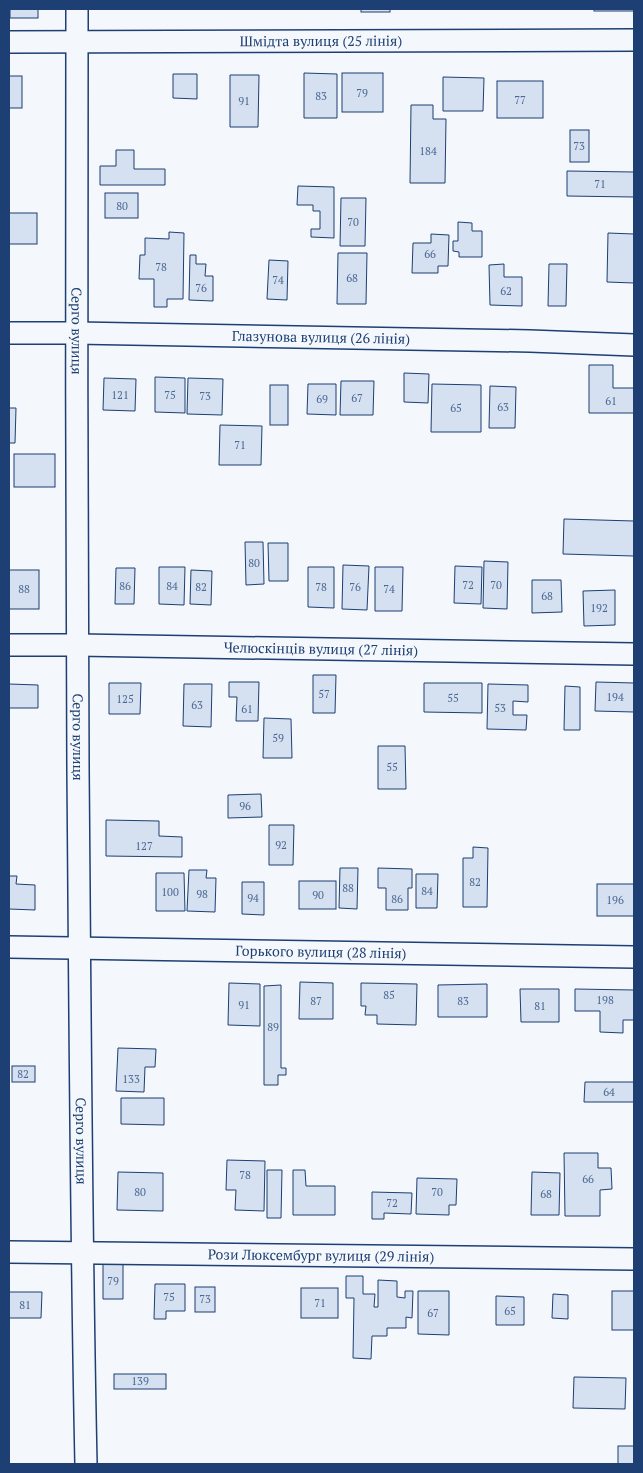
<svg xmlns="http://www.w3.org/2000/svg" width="643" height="1473" font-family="'PT Serif',serif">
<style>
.building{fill:#d5e0f0;stroke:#1d3f73}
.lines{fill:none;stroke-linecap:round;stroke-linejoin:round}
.street-casing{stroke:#1d3f73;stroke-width:24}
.street{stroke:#f4f7fb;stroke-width:21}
.labels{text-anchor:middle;stroke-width:4;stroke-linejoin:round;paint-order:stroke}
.number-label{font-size:11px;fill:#4b6792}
.street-label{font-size:14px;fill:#1d3f73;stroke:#f4f7fb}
</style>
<rect width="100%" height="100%" fill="#f4f7fb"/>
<g class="building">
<rect x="10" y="9" width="28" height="9"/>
<rect x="361" y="9" width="29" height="3"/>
<rect x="594" y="9" width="40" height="2"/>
<path d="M304,73l33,1v44h-33z"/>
<rect x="342" y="73" width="41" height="39"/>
<path d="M173,74h24v25l-24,-1z"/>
<path d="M230,75h29l-1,52h-28z"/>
<rect x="9" y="76" width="13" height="32"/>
<path d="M443,77l41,1 -1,33h-40z"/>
<rect x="497" y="81" width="46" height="37"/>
<path d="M411,105h22v14h13l-1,64h-35z"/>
<rect x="570" y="130" width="19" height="32"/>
<path d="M116,150h18v19h31v16h-65v-19h16z"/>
<path d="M567,171l67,1v25l-67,-1z"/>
<path d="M298,186l36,1v51l-23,-1v-8h9v-18h-7v-6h-16z"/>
<rect x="105" y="193" width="33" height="25"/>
<path d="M341,198h25l-1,48h-25z"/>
<rect x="9" y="213" width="28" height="31"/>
<path d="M458,222l14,1v8h10v26h-23v-5l-6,-1v-10h5z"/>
<path d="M169,232l15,1 -1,66h-16v8h-13v-28h-15l1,-24h5v-17l24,1z"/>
<path d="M608,233l26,1v49l-27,-1z"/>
<path d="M431,234l18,1 -1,31h-10v7h-26l1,-30h18z"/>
<path d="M338,253h29l-1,51h-29z"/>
<path d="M190,255h6v9h10l-1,12h8v25l-24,-1z"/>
<path d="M269,260l19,1 -1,39 -20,-1z"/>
<path d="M504,264v13h18v29l-32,-1 -1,-40z"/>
<path d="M549,264h18l-1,42h-18z"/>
<path d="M589,365h24v23h21v25h-45z"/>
<path d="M404,373l25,1 -1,29 -24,-1z"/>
<path d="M155,377l30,1v35l-30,-1z"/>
<path d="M104,378l32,1 -1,32 -32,-1z"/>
<path d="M188,378l35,1 -1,36 -35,-1z"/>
<path d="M341,381h33l-1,34h-33z"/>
<path d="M308,384h28v31l-29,-1z"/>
<path d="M432,384l49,1v47h-50z"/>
<rect x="270" y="385" width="18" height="40"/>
<path d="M490,386l26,1 -1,41h-26z"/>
<path d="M9,408h7l-1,35h-6z"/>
<path d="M220,425l42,1 -1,39h-42z"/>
<rect x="14" y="454" width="41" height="33"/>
<path d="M564,519l70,2v35l-71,-2z"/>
<path d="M245,542h18l1,42 -18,1z"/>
<path d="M268,543h20v38h-19z"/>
<path d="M484,561l24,1 -1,47 -24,-1z"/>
<path d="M343,565l26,1 -2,44 -25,-1z"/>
<path d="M455,566l27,1 -1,37 -27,-1z"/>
<path d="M159,567h26l-1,38 -25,-1z"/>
<path d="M308,567h26v41l-26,-1z"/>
<path d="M375,567h28l-1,44h-27z"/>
<path d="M116,568h19l-1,36h-19z"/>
<rect x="9" y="570" width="30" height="39"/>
<path d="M191,570l21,1 -1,34 -21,-1z"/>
<path d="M532,580h29l1,32 -30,1z"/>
<path d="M615,590v35l-31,1 -1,-35z"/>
<path d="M313,675h23l-1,38h-22z"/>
<path d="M229,682h30l-1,39h-22l1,-24h-8z"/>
<path d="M596,682l38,1v29l-39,-1z"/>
<path d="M109,683h32l-1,31h-31z"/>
<path d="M424,683h58v30l-58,-1z"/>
<path d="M9,684l29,1v23h-29z"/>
<path d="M184,684h28l-1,43 -28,-1z"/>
<path d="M488,684l40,1v17l-15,-1v14h14l-1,15 -39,-1z"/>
<path d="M565,686l15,1v43h-16z"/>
<path d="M264,718l27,1 1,39h-29z"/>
<path d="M378,746h27l1,43h-28z"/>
<path d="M261,794l1,23 -34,1v-23z"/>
<path d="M106,820l53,1v15l23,1v20l-76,-1z"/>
<path d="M269,825h25l-1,40h-24z"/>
<path d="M473,847l15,1 -1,59h-24v-49h10z"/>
<path d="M340,868h18l-1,41 -18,-1z"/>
<path d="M378,868l34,1v19h-4v22h-22v-22h-8z"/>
<path d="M189,870h18l-1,8h10l-1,34 -28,-1z"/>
<path d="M156,873h28l1,38h-29z"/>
<path d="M416,874h22l-1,34h-21z"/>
<path d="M9,876h8l-1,8 19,1v25l-26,-1z"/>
<rect x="299" y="881" width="37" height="28"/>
<path d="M242,882h22v33l-22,-1z"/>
<rect x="597" y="884" width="37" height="32"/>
<path d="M300,982l33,1v36h-34z"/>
<path d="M229,983l31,1v42l-32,-1z"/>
<path d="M361,983l56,1 -1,41 -39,-1v-9h-12l1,-9h-5z"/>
<path d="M487,984v33h-49v-32z"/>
<path d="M281,985v83h5v7h-8v10h-14v-99z"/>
<path d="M520,989h39v33h-38z"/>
<path d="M575,989l59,1v30h-11v13l-23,-1v-21h-25z"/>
<path d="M118,1048l38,1 -1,18h-10l-1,25 -28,-1z"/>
<rect x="12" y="1066" width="23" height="16"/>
<path d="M585,1082h49v20h-50z"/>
<path d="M121,1098h43v27l-43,-1z"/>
<path d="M564,1153h34v15h13l1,21 -12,1v26h-35z"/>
<path d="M227,1160l38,1 -1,50 -29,-1 1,-20h-10z"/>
<path d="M267,1170h15l-1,48h-14z"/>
<path d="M293,1170h12l1,16h29v29h-42z"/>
<path d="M118,1172l45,1v38l-46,-1z"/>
<path d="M532,1172l28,1 -1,42h-28z"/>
<path d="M417,1178l40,1 -1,26h-7v10l-33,-1z"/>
<path d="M372,1192l40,1 -1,21 -27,-1v6h-12z"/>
<path d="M123,1262v37h-20v-36z"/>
<path d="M346,1276h17v18h12l-1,13h4v-27l19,1v16l8,1v-7h8l-1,27 -6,-1v11h-19v8h-15l-1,23 -18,-1 1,-60h-8z"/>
<path d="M155,1284h30v27h-19v8h-12z"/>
<rect x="195" y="1287" width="20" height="25"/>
<rect x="301" y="1288" width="37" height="30"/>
<path d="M418,1291h31v44l-31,-1z"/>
<rect x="612" y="1291" width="22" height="39"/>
<path d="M9,1292h33l-1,26h-32z"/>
<path d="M553,1294l15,1v24l-16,-1z"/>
<path d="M496,1296l28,1v28h-28z"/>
<rect x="114" y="1374" width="52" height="15"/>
<path d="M574,1377l52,1 -1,31 -52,-1z"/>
<rect x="618" y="1446" width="16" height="18"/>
</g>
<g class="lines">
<defs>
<g id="street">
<path id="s1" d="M77,9c-1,253 0,507 1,760 2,232 3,464 8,695"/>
<path id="s2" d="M9,42l625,-2"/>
<path id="s3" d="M9,333h67l454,8 104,4"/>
<path id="s4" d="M9,645h69l556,9"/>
<path id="s5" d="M9,947l625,10"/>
<path id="s6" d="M9,1252l625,7"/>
</g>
</defs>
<use href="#street" class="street-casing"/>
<use href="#street" class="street"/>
</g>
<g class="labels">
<g class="number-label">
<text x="362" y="97">79</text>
<text x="321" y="100">83</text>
<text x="520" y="104">77</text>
<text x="244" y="105">91</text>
<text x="579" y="150">73</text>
<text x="428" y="155">184</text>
<text x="600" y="188">71</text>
<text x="122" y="210">80</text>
<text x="353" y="226">70</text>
<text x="430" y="258">66</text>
<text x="161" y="271">78</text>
<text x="352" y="282">68</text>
<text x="278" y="284">74</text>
<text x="201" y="292">76</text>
<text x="506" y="295">62</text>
<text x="120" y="399">121</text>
<text x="170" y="399">75</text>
<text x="205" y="400">73</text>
<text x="357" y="402">67</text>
<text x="322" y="403">69</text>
<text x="611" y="405">61</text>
<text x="503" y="411">63</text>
<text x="456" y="412">65</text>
<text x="240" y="449">71</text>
<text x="254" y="567">80</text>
<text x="468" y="589">72</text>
<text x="496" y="589">70</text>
<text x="125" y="590">86</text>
<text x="172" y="590">84</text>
<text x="201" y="591">82</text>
<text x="321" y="591">78</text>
<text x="355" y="591">76</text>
<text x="24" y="593">88</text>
<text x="389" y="593">74</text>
<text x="547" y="600">68</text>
<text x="599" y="612">192</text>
<text x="324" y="698">57</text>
<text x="615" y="701">194</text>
<text x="453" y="702">55</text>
<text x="125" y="703">125</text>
<text x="197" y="709">63</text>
<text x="500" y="712">53</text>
<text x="247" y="713">61</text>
<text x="278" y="742">59</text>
<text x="392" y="771">55</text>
<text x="245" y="810">96</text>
<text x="281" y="849">92</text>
<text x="144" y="850">127</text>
<text x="475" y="886">82</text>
<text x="348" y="892">88</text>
<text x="427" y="895">84</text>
<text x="170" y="896">100</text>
<text x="202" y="898">98</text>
<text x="318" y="899">90</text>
<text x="253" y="902">94</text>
<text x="397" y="903">86</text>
<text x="615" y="904">196</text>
<text x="389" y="999">85</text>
<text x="605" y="1004">198</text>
<text x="316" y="1005">87</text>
<text x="463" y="1005">83</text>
<text x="244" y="1009">91</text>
<text x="540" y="1010">81</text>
<text x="273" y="1031">89</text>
<text x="23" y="1078">82</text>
<text x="131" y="1083">133</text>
<text x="609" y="1096">64</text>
<text x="245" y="1179">78</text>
<text x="588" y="1183">66</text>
<text x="140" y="1196">80</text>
<text x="437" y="1196">70</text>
<text x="546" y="1198">68</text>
<text x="392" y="1207">72</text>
<text x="113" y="1285">79</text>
<text x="169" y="1301">75</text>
<text x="205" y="1303">73</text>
<text x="320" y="1307">71</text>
<text x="25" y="1309">81</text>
<text x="510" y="1315">65</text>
<text x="433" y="1317">67</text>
<text x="140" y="1385">139</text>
</g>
<g class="street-label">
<text dy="5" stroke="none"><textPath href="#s2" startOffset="312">Шмідта вулиця (25 лiнiя)</textPath></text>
<text dy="5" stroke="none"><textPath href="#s1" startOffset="322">Серго вулиця</textPath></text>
<text dy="5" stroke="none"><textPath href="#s3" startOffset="312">Глазунова вулиця (26 лiнiя)</textPath></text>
<text dy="5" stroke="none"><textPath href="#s4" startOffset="312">Челюскінців вулиця (27 лiнiя)</textPath></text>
<text dy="5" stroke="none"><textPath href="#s1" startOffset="728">Серго вулиця</textPath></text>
<text dy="5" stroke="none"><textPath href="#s5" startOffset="312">Горького вулиця (28 лiнiя)</textPath></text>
<text dy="5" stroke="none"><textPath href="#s1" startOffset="1132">Серго вулиця</textPath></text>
<text dy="5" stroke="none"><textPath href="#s6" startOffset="312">Рози Люксембург вулиця (29 лiнiя)</textPath></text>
</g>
</g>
<rect width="643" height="1473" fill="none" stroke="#1d3f73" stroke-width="20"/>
</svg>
